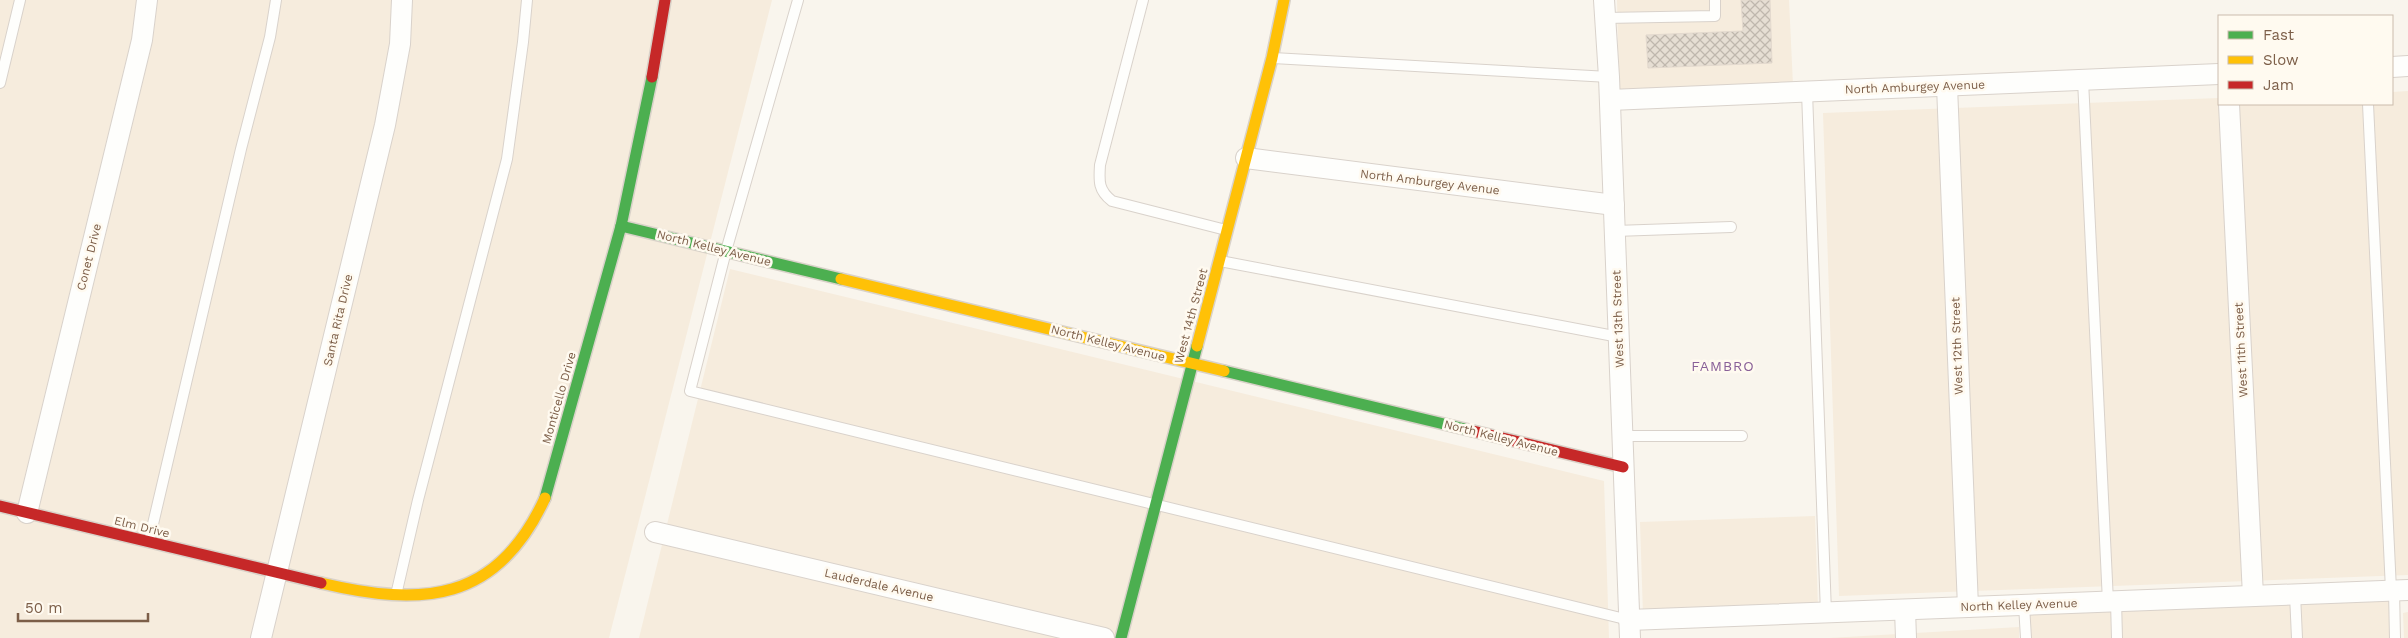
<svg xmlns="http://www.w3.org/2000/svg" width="2408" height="638" font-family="'Work Sans',sans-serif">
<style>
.residential{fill:#f6ecdd}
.building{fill:url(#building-cross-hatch);stroke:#e3d9ce}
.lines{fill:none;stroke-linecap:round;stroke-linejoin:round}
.lane-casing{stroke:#d9d2cb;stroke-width:12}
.street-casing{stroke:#d9d2cb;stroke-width:22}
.fast-casing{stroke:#d9d2c9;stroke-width:14}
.slow-casing{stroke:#d9d2c9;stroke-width:14}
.jam-casing{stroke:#d9d2c9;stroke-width:14}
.lane{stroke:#fefefc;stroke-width:10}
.street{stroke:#fefefc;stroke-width:20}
.fast{stroke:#4caf50;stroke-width:11}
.slow{stroke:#ffc107;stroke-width:11}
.jam{stroke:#c62828;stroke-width:11}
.labels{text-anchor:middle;stroke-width:5;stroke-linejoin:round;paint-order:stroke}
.street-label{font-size:12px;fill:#7c5e48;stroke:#fffaf0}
.neighbourhood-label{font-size:14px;letter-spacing:1px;fill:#896098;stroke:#fffaf0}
</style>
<defs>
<pattern id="building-cross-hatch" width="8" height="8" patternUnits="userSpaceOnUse" patternTransform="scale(1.25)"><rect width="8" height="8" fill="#e6ded3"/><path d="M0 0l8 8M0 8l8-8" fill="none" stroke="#bfb7ad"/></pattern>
</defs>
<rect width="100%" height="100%" fill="#f9f5ed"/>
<g class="residential">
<path d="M0,0h772l-163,638h-609z"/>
<path d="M1617,0h172l4,85 -174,9z"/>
<path d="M2408,91v484l-569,21 -16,-483 396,-15v6h173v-12z"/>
<path d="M730,269l874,212 5,157h-970z"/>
<path d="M1815,516l3,93 -175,6 -3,-93z"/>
<path d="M2394,590l2,48h-367l-1,-33z"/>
<path d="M2408,612v26h-4l-1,-25z"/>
<path d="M2019,627v11h-190z"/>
</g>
<path class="building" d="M1741,0h29l2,63 -124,5 -2,-33 97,-4z"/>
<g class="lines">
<defs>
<g id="lane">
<path d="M798,0l-72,251 -36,140 939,229"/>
<path d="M1143,0l-43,165c-1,16 -2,25 12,36l114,29"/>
<path d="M1605,18l110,-2v-16"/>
<path d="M1273,58l336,19"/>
<path d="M2083,80l25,522"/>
<path d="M0,83l20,-83"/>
<path d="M1807,92l19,521"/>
<path d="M2368,104l23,486"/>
<path d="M1615,231l116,-4"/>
<path d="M1220,261l399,76"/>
<path d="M1622,436h120"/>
<path d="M149,541l92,-392 29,-112 6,-37"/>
<path d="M2394,590l1,48"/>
<path d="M2295,594l2,44"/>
<path d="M396,595l22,-95 89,-341 16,-117 4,-42"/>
<path d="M2116,601l1,37"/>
<path d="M2024,605l2,33"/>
</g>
<g id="street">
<path d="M1604,0l5,77 21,561"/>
<path d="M2392,67l16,-1"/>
<path d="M1947,86l21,521"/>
<path d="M1610,100l609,-26"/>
<path d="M2229,104l24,492"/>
<path d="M1246,158l368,47"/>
<path d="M27,513l115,-473 5,-40"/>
<path d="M655,532l449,106"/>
<path d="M1905,610l1,28"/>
<path d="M1629,620l779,-30"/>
<path d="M261,638l124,-513 15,-81 2,-44"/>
</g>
<g id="fast">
<path d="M621,226l220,53"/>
<path d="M1224,371l249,60"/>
<path d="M545,498l76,-272 31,-149"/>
<path d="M1121,638l76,-292"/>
</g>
<g id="slow">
<path d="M841,279l383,92"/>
<path d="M1197,346l75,-288 12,-58"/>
<path d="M321,583c101,24 176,20 224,-85"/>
</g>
<g id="jam">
<path d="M652,77l13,-77"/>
<path d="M1473,431l150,36"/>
<path d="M0,506l321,77"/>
</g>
</defs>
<use href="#lane" class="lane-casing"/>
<use href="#street" class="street-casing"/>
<use href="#fast" class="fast-casing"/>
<use href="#slow" class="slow-casing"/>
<use href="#jam" class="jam-casing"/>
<use href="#lane" class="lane"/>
<use href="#street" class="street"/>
<use href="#fast" class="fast"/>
<use href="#slow" class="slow"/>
<use href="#jam" class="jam"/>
</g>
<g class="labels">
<g class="street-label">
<text transform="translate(1915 87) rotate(-2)" y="4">North Amburgey Avenue</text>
<text transform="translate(1430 182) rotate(7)" y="4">North Amburgey Avenue</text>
<text transform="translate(714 248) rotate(14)" y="4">North Kelley Avenue</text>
<text transform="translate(89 257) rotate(-76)" y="4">Conet Drive</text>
<text transform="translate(1191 316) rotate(-75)" y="4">West 14th Street</text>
<text transform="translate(1618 319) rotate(-92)" y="4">West 13th Street</text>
<text transform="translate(338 320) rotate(-77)" y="4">Santa Rita Drive</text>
<text transform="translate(1108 343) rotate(14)" y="4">North Kelley Avenue</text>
<text transform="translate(1957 346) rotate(-92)" y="4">West 12th Street</text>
<text transform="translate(2241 350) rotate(-93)" y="4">West 11th Street</text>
<text transform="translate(559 398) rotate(-74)" y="4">Monticello Drive</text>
<text transform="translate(1501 438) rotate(14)" y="4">North Kelley Avenue</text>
<text transform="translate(142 527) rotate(14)" y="4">Elm Drive</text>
<text transform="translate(879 585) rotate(13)" y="4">Lauderdale Avenue</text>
<text transform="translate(2019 605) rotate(-2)" y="4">North Kelley Avenue</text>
</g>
<g class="neighbourhood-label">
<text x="1723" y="371">FAMBRO</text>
</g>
</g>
<rect x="2218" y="15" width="175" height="90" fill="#fffaf0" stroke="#cbbcad"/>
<rect x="2228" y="31" width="25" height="8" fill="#4caf50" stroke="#cbbcad"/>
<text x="2263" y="40" font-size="15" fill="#7c5e48">Fast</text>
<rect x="2228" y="56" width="25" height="8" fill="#ffc107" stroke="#cbbcad"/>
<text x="2263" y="65" font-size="15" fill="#7c5e48">Slow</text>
<rect x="2228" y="81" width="25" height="8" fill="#c62828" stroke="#cbbcad"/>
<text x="2263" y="90" font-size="15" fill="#7c5e48">Jam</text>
<path d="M18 613v8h130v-8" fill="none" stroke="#7c5e48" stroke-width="2.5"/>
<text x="25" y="613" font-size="15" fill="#7c5e48" stroke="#fffaf0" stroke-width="4" paint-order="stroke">50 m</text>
</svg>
